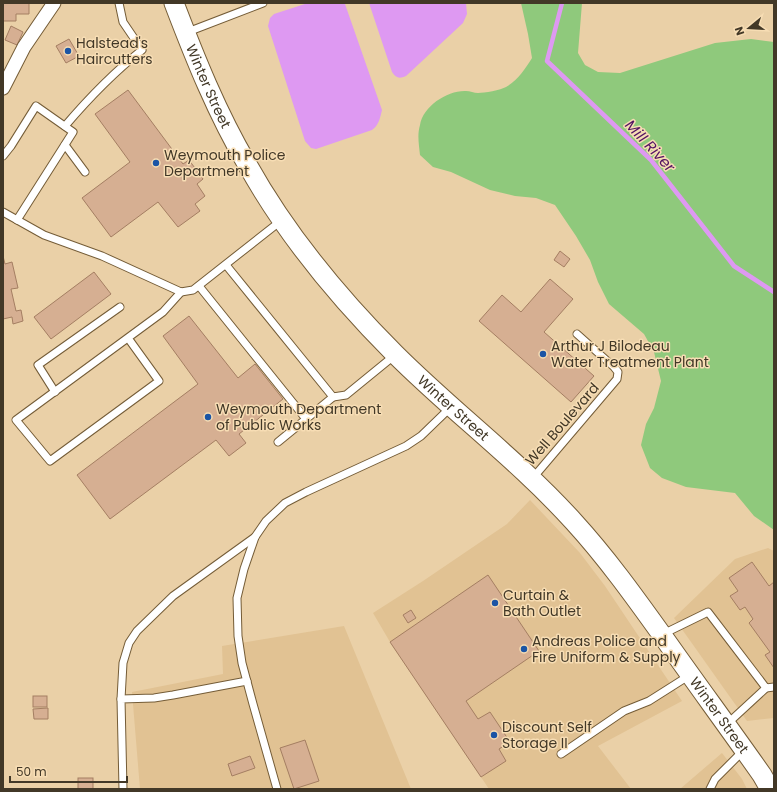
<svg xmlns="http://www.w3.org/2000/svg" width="777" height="792" font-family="Poppins,sans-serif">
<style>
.built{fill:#e1c293}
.green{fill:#8fc97c}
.water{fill:#de99f2}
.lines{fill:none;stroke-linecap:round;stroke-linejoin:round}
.stream{stroke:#de99f2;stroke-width:4.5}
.building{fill:#d6af92;stroke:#a47e62}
.lane-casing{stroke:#745c37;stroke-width:9}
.street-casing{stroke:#745c37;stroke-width:15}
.secondary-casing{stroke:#745c37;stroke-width:21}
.lane{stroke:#fff;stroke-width:7}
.street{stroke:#fff;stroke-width:13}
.secondary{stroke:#fff;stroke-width:19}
.poi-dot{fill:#1b54a5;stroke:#f7ddb4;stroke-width:1.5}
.labels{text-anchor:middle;stroke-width:3;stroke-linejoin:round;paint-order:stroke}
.poi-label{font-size:14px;fill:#423827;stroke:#f7ddb4;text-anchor:start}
.street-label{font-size:14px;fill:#423827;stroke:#f7ddb4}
.water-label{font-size:15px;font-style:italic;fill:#521362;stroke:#f7ddb4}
</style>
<rect width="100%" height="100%" fill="#ead0a7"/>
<g class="built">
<path d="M530,500l50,53 25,33 77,115 -84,45 33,43h-142l-99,-147 -17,-29 50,-32 84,-57z"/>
<path d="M768,548l6,3v167l-27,3 -73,-103 61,-59z"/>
<path d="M344,626l67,163h-271l-8,-97 91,-18 -1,-28z"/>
<path d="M722,753l20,26 5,10h-67z"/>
</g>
<path class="green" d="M521,3h61l-4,50 7,12 13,7 22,1 95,-30 36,-4 23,3v488l-20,-14 -19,-23 -49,-6 -24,-9 -12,-10 -9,-23 5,-21 8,-16 7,-27 -7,-29 -10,-18 -35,-30 -11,-22 -8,-22 -14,-24 -21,-31 -19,-7 -21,-2 -25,-6 -39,-18 -18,-5 -13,-12c-1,-10 -3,-20 0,-30 3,-19 28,-35 46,-34 4,0 8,2 12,2 6,0 23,-3 28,-6 12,-7 19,-18 26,-29l-4,-24z"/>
<g class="water">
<path d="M308,3l37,1 37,106c-2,8 -3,15 -10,20l-56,19 -5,-1 -6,-7 -37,-115 2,-8 4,-4z"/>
<path d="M369,3h97l1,11 -4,9 -57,53c-7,3 -10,2 -14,-4z"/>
</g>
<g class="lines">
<path class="stream" d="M562,3l-15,58 104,99 83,106 40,26"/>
</g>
<g class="building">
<path d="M3,3h26v11h-13v7h-13z"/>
<path d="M11,26l12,6 -6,13 -12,-5z"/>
<path d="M69,39l10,17 -13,7 -10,-17z"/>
<path d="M128,90l55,74 6,-4 14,19 -6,5 8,12 -10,8 5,7 -22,16 -20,-25 -47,35 -29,-39 48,-36 -35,-48z"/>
<path d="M560,251l10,8 -6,8 -10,-7z"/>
<path d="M3,256l2,8 7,-2 6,26 -7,1 5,22 5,-1 2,11 -10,3 -1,-7 -9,2z"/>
<path d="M94,272l17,22 -60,45 -17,-22z"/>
<path d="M550,279l23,20 -29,33 50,44 -23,26 -92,-81 23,-26 19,17z"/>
<path d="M189,316l49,62 17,-14 28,35 -44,35 7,9 -17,13 -13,-16 -106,79 -33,-44 121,-91 -35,-48z"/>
<path d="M752,562l17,24 5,-4v86l-9,-13 5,-3 -21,-29 4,-4 -8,-12 -5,3 -10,-14 8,-5 -9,-13z"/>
<path d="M488,575l51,76 -73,50 12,18 12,-7 20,30 -11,7 7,12 -25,16 -91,-135z"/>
<path d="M411,610l5,8 -8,5 -5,-8z"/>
<rect x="33" y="696" width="14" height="11"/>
<path d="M48,708v11h-14l-1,-10z"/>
<path d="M305,740l14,41 -25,8 -14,-41z"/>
<path d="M250,756l5,12 -23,8 -4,-12z"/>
<rect x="78" y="778" width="15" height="11"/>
</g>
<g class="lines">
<defs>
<g id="lane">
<path d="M185,33l78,-30"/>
<path d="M65,126c23,-27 48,-53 77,-76l-19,-28 -4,-19"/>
<path d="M65,145l20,27"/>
<path d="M3,156l8,-10 25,-40 37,26 -56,88"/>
<path d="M3,212l41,23 58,21 79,36 12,-2 89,-70"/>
<path d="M226,265l107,132 13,-2 49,-40"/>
<path d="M199,286l107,133"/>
<path d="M128,338l31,43 -109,80 -34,-41 147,-108 18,-20"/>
<path d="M55,392l-17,-27 82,-58"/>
<path d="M278,442l55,-45"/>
<path d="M532,479l85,-100 1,-7 -4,-5 -37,-33"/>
<path d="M663,634l45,-22 58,76 8,-1"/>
<path d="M121,699l2,-36 6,-20 8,-12 36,-35 82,-59"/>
<path d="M727,724l39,-36"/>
<path d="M561,754l63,-43 25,-10 41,-26"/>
<path d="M123,789l-2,-90 33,-1 19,-3 74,-14"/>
<path d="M277,789l-24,-85 -11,-41 -4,-27 -1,-38 7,-29 11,-32 11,-16 19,-18 21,-11 100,-46 15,-10 30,-29"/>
<path d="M710,789l5,-10 29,-29"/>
</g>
<path id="street" d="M3,88l21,-41 30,-44"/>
<g id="secondary">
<path id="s1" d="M174,3c21,55 43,110 73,161 39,70 91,133 148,190 58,58 124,107 179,168 32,35 60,74 88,113 33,47 67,93 100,140l8,14"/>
</g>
</defs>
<use href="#lane" class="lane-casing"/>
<use href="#street" class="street-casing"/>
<use href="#secondary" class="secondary-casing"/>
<use href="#lane" class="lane"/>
<use href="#street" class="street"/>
<use href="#secondary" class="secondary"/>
</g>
<g class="poi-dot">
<circle cx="68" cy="51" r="4"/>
<circle cx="156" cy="163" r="4"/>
<circle cx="543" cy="354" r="4"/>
<circle cx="208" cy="417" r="4"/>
<circle cx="495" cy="603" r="4"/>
<circle cx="524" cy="649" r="4"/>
<circle cx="494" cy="735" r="4"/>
</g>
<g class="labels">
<g class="poi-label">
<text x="76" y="48">Halstead's<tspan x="76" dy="16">Haircutters</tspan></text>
<text x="164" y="160">Weymouth Police<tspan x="164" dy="16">Department</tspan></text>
<text x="551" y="351">Arthur J Bilodeau<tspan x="551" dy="16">Water Treatment Plant</tspan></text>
<text x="216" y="414">Weymouth Department<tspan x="216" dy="16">of Public Works</tspan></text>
<text x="503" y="600">Curtain &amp;<tspan x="503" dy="16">Bath Outlet</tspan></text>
<text x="532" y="646">Andreas Police and<tspan x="532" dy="16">Fire Uniform &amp; Supply</tspan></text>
<text x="502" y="732">Discount Self<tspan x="502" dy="16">Storage II</tspan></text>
</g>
<g class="street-label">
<text dy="5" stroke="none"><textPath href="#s1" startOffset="90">Winter Street</textPath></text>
<text dy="5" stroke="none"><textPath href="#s1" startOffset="498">Winter Street</textPath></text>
<text transform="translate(562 424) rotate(-49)" y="5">Well Boulevard</text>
<text dy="5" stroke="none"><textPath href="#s1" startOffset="906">Winter Street</textPath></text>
</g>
<g class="water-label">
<text transform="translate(650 146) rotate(47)" y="5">Mill River</text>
</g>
</g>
<rect width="777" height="792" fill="none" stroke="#423827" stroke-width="8"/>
<g transform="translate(749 28) rotate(252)" stroke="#f7ddb4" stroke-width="3" paint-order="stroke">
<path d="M0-3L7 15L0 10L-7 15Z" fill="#423827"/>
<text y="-6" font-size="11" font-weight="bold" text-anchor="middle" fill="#423827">N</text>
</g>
<path d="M10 776v6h117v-6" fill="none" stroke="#423827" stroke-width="2"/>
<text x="16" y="776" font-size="12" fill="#423827" stroke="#f7ddb4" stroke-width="3" paint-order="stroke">50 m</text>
</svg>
